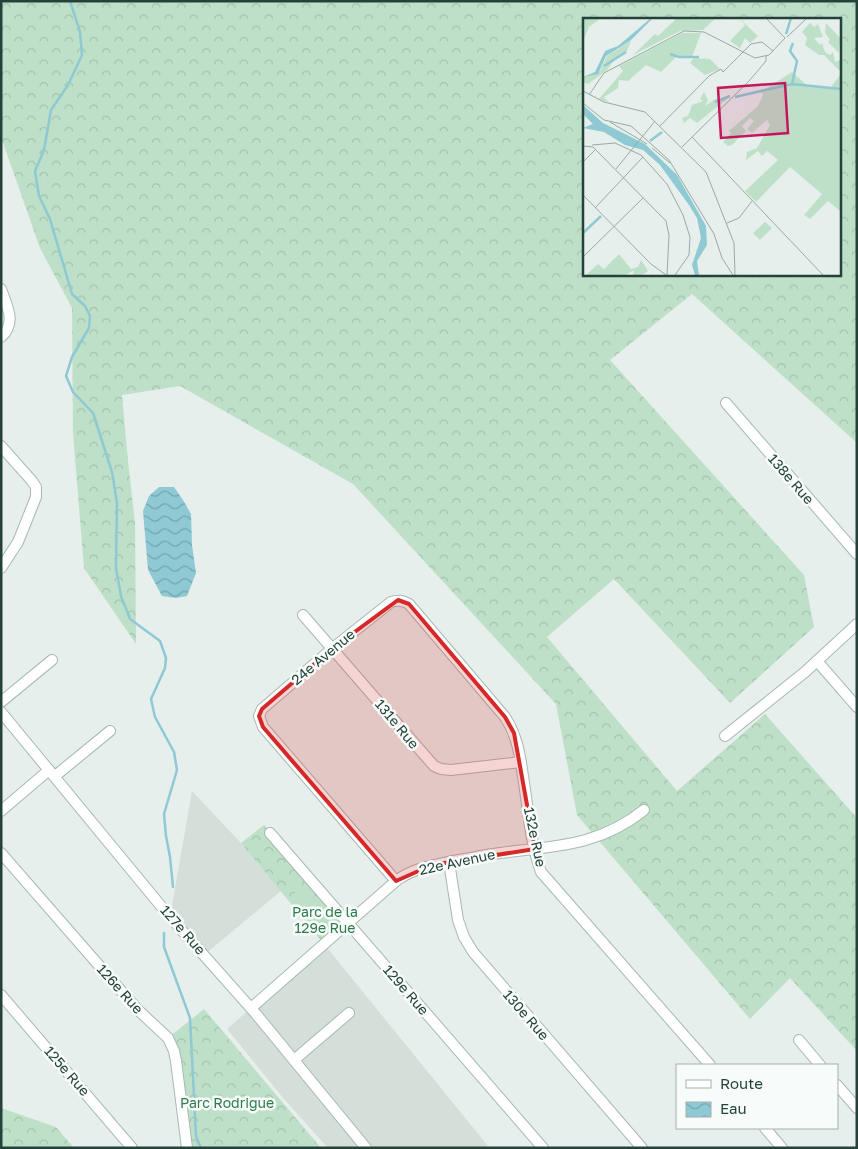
<svg xmlns="http://www.w3.org/2000/svg" width="858" height="1149" font-family="'Golos Text',sans-serif">
<style>
.built{fill:#d4dfda}
.forest{fill:url(#forest-crowns);fill-rule:evenodd}
.garden{fill:#bfe0c8}
.water{fill:url(#water-waves)}
.lines{fill:none;stroke-linecap:round;stroke-linejoin:round}
.stream{stroke:#8ec9d4;stroke-width:2.5}
.minor-casing{stroke:#a8b8b2;stroke-width:12}
.minor{stroke:#fff;stroke-width:10}
.marked{fill:#d62828;fill-opacity:0.2;stroke:#d62828;stroke-width:4;stroke-linejoin:round}
.labels{text-anchor:middle;stroke-width:5;stroke-linejoin:round;paint-order:stroke}
.street-label{font-size:14px;fill:#24423a;stroke:#f7fbf9}
.park-label{font-size:14px;fill:#2d7a4b;stroke:#f7fbf9}
.inset-river{fill:none;stroke:#8ec9d4;stroke-width:2.5}
.inset-road{fill:none;stroke:#98aaa4;stroke-width:1}
.view{fill:#c2185b;fill-opacity:0.15;stroke:#c2185b;stroke-width:2.5}
.inset-edge{fill:none;stroke:#24423a;stroke-width:2.5}
</style>
<defs>
<pattern id="forest-crowns" width="20" height="18" patternUnits="userSpaceOnUse" patternTransform="scale(1.25)"><rect width="20" height="18" fill="#bfe0c8"/><path d="M2 6a3 3 0 1 1 6 0M12 15a3 3 0 1 1 6 0" fill="none" stroke="#a4c1ad"/></pattern>
<pattern id="water-waves" width="16" height="10" patternUnits="userSpaceOnUse" patternTransform="scale(1.25)"><rect width="16" height="10" fill="#8ec9d4"/><path d="M0 5q4-4 8 0t8 0" fill="none" stroke="#74a5ad"/></pattern>
</defs>
<rect width="100%" height="100%" fill="#e6efeb"/>
<g class="built">
<path d="M192,791l49,52 40,48 -77,64 -34,-38z"/>
<path d="M324,944l164,202 -2,2h-158l-44,-49 -57,-70z"/>
</g>
<g class="forest">
<path d="M1,1h856v442l-165,-149 -82,66 194,215 10,52 -84,76 -116,-124 -67,58 130,154 88,-77 92,104v233l-67,-73 -40,41 -173,-204 -21,-111 -203,-220 -173,-98 -58,9 6,66 7,62 1,121 -52,-76 -11,-134 -1,-126 -32,-60 -39,-111zM584,19h255v255h-255z"/>
<path d="M264,825l84,98 -24,21 -83,-101z"/>
<path d="M204,1009l117,139h-134l-19,-110z"/>
<path d="M1,1108l55,19 18,21h-73z"/>
</g>
<path class="garden" d="M301,887l23,27 -10,8 -23,-26z"/>
<path class="water" d="M159,487h15l9,13 8,14 1,31 4,28 -9,23 -11,2 -14,-2 -14,-26 -5,-59 6,-15z"/>
<g class="lines">
<g class="stream">
<path d="M70,1l10,31 2,23 -14,30 -17,25 -7,40 -9,21 4,25 11,23 22,75 13,12 5,10 -1,12 -17,29 -6,19 7,16 20,21 19,59 5,31 -1,65 5,28 9,23 30,22 6,17 -1,10 -14,31 4,18 19,35 3,18 -13,44 2,22 4,21 3,30"/>
<path d="M164,933v14l26,71 6,118 5,12"/>
</g>
<defs>
<g id="minor">
<path d="M1,289c6,17 16,34 0,48"/>
<path d="M726,403l131,151"/>
<path d="M1,446l31,35 4,6v10l-18,45 -17,26"/>
<path d="M303,615l131,151 7,3 10,1 70,-8"/>
<path d="M817,661l40,46"/>
<path d="M1,702l51,-42"/>
<path d="M1,712l169,205 86,97 110,134"/>
<path d="M725,736l80,-64 52,-48"/>
<path d="M55,776l55,-45"/>
<path d="M1,811l48,-41"/>
<path d="M270,833l273,315"/>
<path d="M1,853l136,156 31,29 6,13 2,10 11,87"/>
<path d="M449,862l9,58 6,17 9,15 169,196"/>
<path d="M396,881l-133,-154 -4,-11 3,-7 71,-61 58,-46c7,-2 11,-2 18,2l96,113c12,18 15,38 18,59 5,31 7,66 18,96l169,193"/>
<path d="M1,995l131,153"/>
<path d="M251,1008l145,-127c17,-13 36,-15 56,-20 14,-2 28,-5 41,-7 57,-8 104,-6 151,-44"/>
<path d="M799,1040l21,25"/>
<path d="M294,1060l55,-47"/>
<path d="M837,1085l20,23"/>
<path d="M765,1128l17,20"/>
</g>
</defs>
<use href="#minor" class="minor-casing"/>
<use href="#minor" class="minor"/>
</g>
<path class="marked" d="M398,600l11,4 96,113 9,16 21,116 -103,16 -36,16 -133,-154 -4,-11 3,-7 71,-61z"/>
<g class="labels">
<g class="street-label">
<text transform="translate(791 479) rotate(49)" y="5">138e Rue</text>
<text transform="translate(323 657) rotate(-40)" y="5">24e Avenue</text>
<text transform="translate(397 724) rotate(50)" y="5">131e Rue</text>
<text transform="translate(535 837) rotate(78)" y="5">132e Rue</text>
<text transform="translate(457 862) rotate(-12)" y="5">22e Avenue</text>
<text transform="translate(183 930) rotate(49)" y="5">127e Rue</text>
<text transform="translate(120 989) rotate(48)" y="5">126e Rue</text>
<text transform="translate(406 990) rotate(49)" y="5">129e Rue</text>
<text transform="translate(526 1015) rotate(49)" y="5">130e Rue</text>
<text transform="translate(67 1071) rotate(49)" y="5">125e Rue</text>
</g>
<g class="park-label">
<text x="325" y="917">Parc de la<tspan x="325" dy="16">129e Rue</tspan></text>
<text x="227" y="1108">Parc Rodrigue</text>
</g>
</g>
<g transform="translate(583 18)">
<rect width="258" height="258" fill="#e6efeb"/>
<path d="M0,0h18l-12,9 -6,14zM90,0h43l-13,12 -23,1 -47,24 22,-21 3,2 17,-16zM156,0l19,18 -8,7 -5,-5 -5,10 -10,-7 15,-16zM227,5l4,4 4,-3 5,13 -9,1 6,7 2,-2 3,9 5,3 3,-3 2,10 5,-2v11l-16,-16h-5l-14,-10 2,-7 -5,-6zM243,5l14,15 -1,15 -11,-11 2,-2 -5,-7zM99,15h19l-9,24h-16l-15,15 -15,-7 -18,16 -9,-1 -1,8 -14,9 4,5 -9,-3 24,-28 -4,-5zM48,23l-5,12 -11,6 -8,11 -19,14 -5,-2v-5l17,-6 7,-15zM111,40l16,1 10,10 -15,6 -15,-12zM209,54l17,15h22l9,-12v136l-12,-10 -18,18 -6,-4 18,-21 -32,-27 -34,35 -11,-11 33,-31 -11,-9 -5,5 -4,-5 -12,9 1,-8 10,-4 13,-23 -3,-5 -15,13 -5,-4 7,-8 -4,-3 -8,8 4,5 -14,14 -4,1 -5,-4 8,-9 -2,-2 29,-25 5,-11 -1,-3 -14,2 19,-6zM121,74l4,8 -3,6 10,-7h12l-30,24 -7,-5 -6,5 -2,-5 6,-2 4,-11 11,-4 -3,-2zM182,204l7,6 -12,12 -7,-7zM36,236l12,15 7,-2 3,-7 7,11 -6,4h-9l1,-5 -8,5h-40l12,-11 6,5z" fill="#bfe0c8"/>
<path d="M68,0h2l-23,23 -24,15 -8,18 -15,3 12,-5 10,-21 13,-5zM0,87l20,18 42,21 32,31 29,51 1,19 -10,16 2,14h-4l-3,-10 9,-27 -4,-20 -8,-13 -29,-40 -17,-15 -18,-5 -21,-13 -21,-4 10,-4 -10,-10z" fill="#8ec9d4"/>
<path class="inset-river" d="M203,16l5,-16M87,36l9,3h20M21,48l22,-14M209,66l5,-23 -7,-10 3,-8M152,79l57,-13 49,5M132,84l15,-6M67,123l12,-9M0,215l18,-17"/>
<path class="inset-road" d="M183,0l19,20M204,19l20,-19M0,73l21,11 41,10 61,60 28,71 1,32M6,77l15,-22 80,-42 20,1 51,26 14,-3 16,-17M0,85l21,17 27,6 38,34 45,74 8,24 11,17M27,104l37,22M77,108l49,-50 12,-7 2,3 28,-28 11,-2 11,9M109,119l131,138M9,127l23,-2 26,12 26,29 16,31 7,22 -1,18 -14,20M0,128l10,1 73,74 3,14 -2,40M99,129l67,-66 17,-20v-5M69,130l18,15M0,144l12,-12M33,151l39,-48M0,177l68,69 15,11M12,190l48,-51M144,205l12,-5 13,-17M0,239l60,-59"/>
<path class="view" d="M202,65l3,50 -67,5 -3,-50z"/>
<rect width="258" height="258" class="inset-edge"/>
</g>
<rect width="858" height="1149" fill="none" stroke="#24423a" stroke-width="5"/>
<rect x="676" y="1064" width="162" height="65" fill="#f7fbf9" stroke="#a3b1ad"/>
<rect x="686" y="1080" width="25" height="8" fill="#ffffff" stroke="#a3b1ad"/>
<text x="720" y="1089" font-size="15" fill="#24423a">Route</text>
<rect x="686" y="1102" width="25" height="15" fill="url(#water-waves)" stroke="#a3b1ad"/>
<text x="720" y="1114" font-size="15" fill="#24423a">Eau</text>
</svg>
